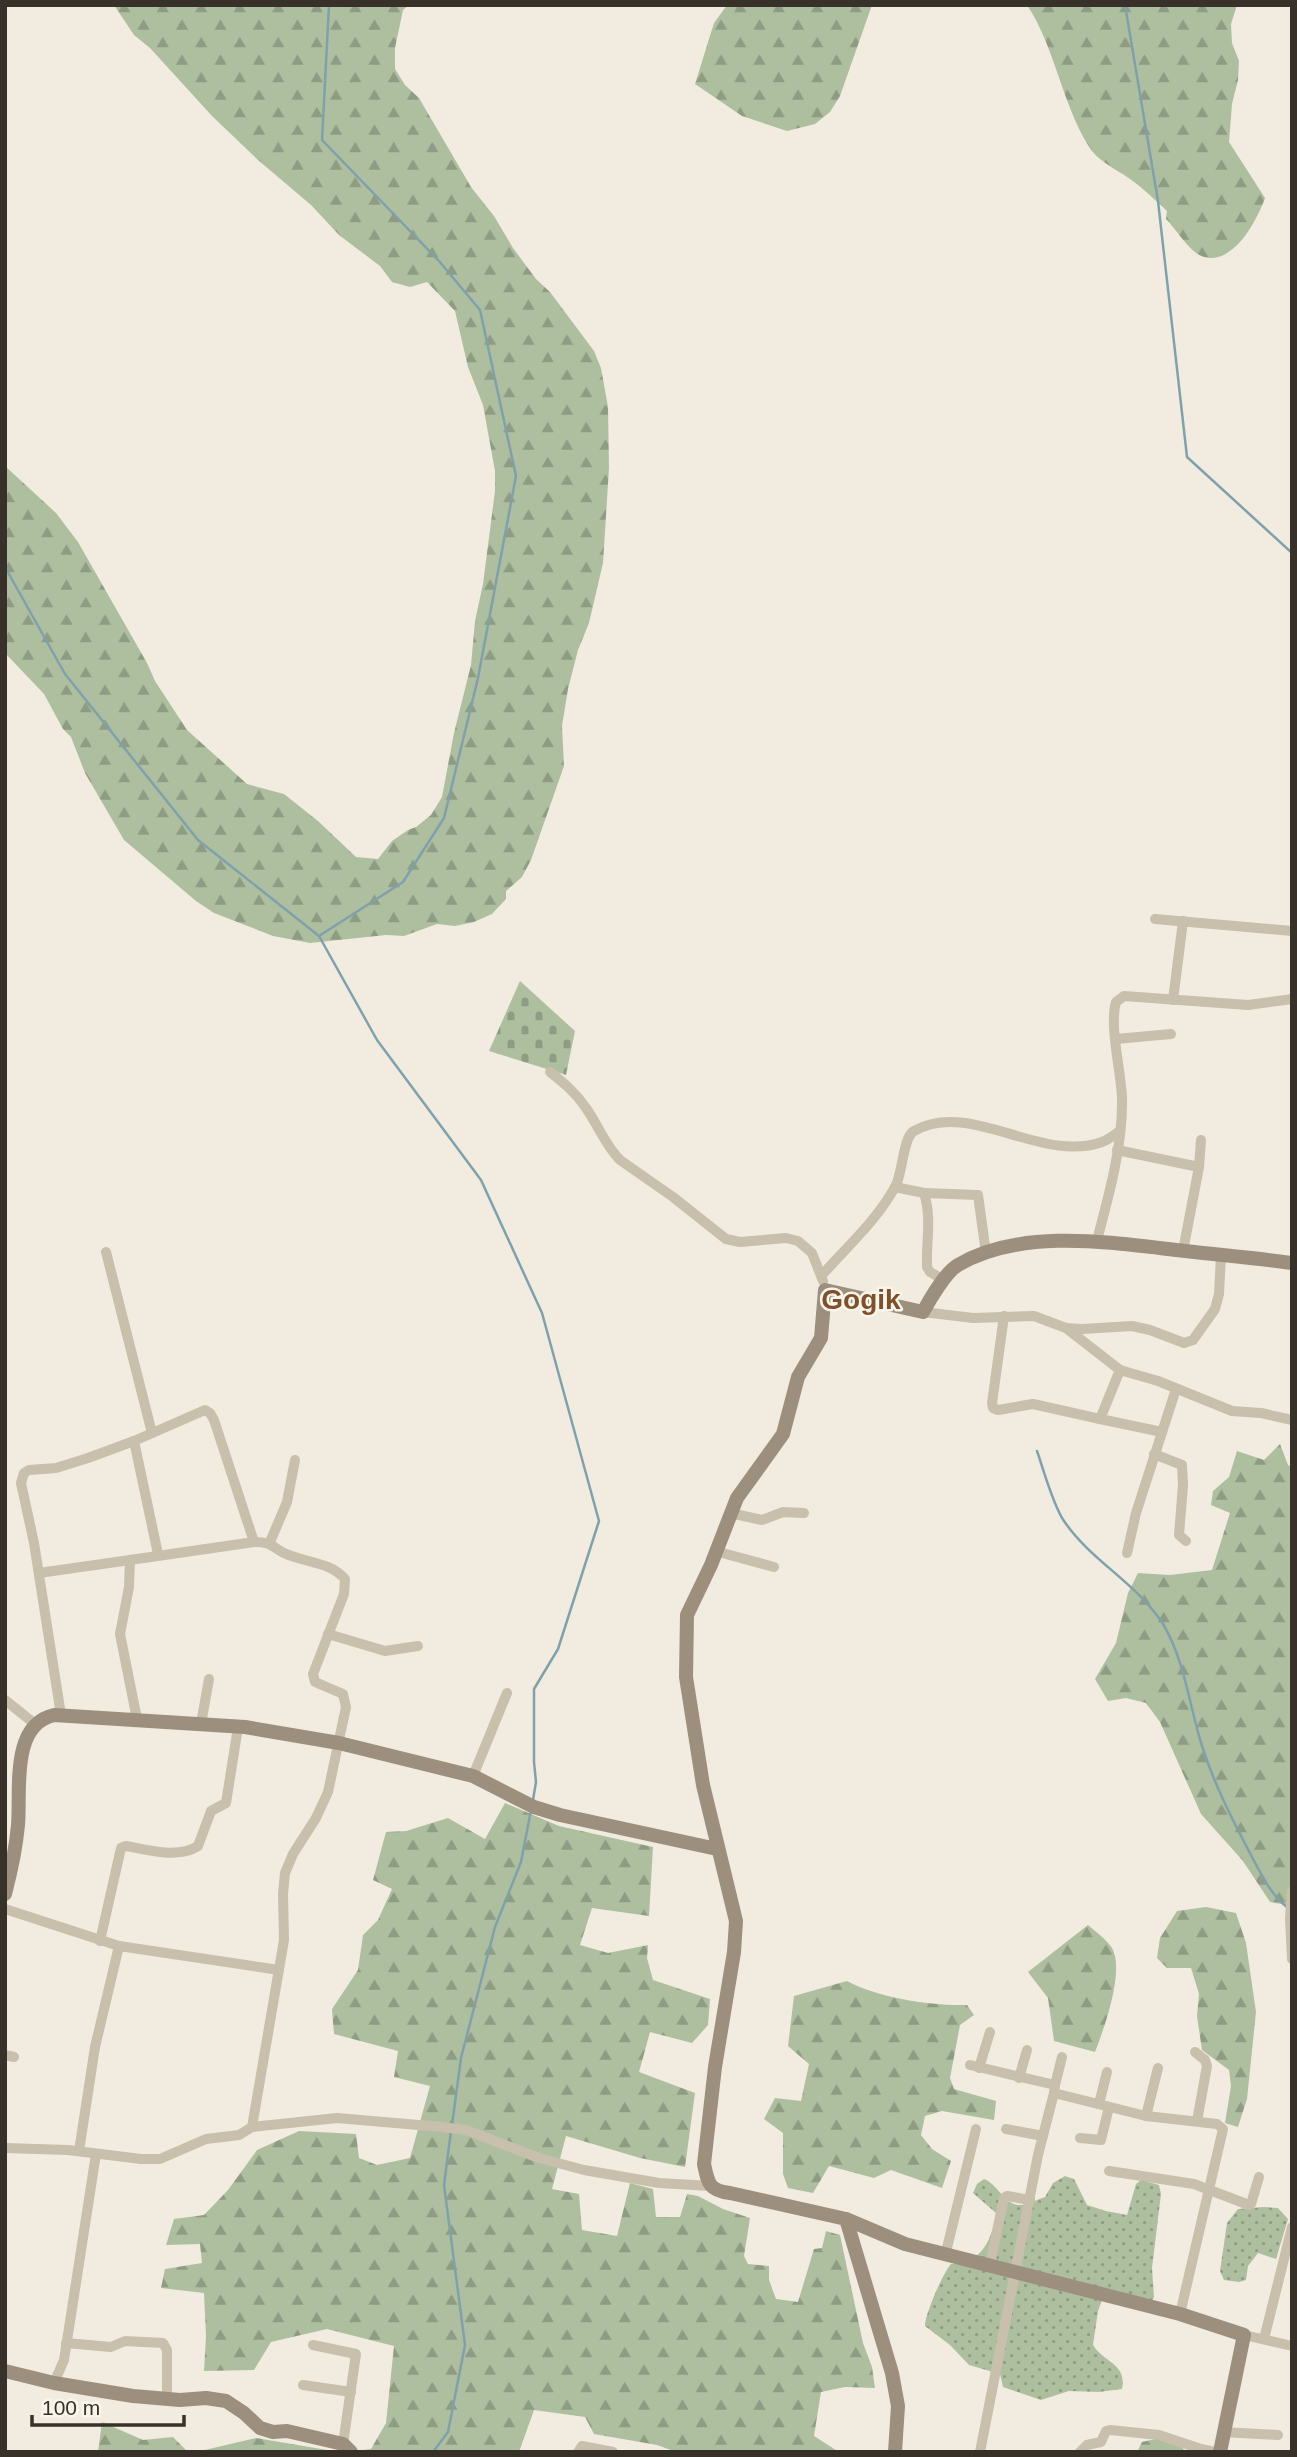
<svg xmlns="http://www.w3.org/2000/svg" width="1297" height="2457" font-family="Helvetica,sans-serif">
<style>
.green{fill:url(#green-dots)}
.forest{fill:url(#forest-firs)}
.cemetery{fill:url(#cemetery-stones)}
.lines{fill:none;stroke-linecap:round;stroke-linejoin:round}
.stream{stroke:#80a1ac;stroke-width:2.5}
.street{stroke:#c8bfac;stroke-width:10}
.secondary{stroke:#9c8f7d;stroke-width:14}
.labels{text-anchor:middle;stroke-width:5;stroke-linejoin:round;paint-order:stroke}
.quarter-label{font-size:28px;font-weight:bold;fill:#7f502a;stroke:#f9f5eb}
</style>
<defs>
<pattern id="green-dots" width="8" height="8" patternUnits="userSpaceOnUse" patternTransform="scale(1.75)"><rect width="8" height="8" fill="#aebfa0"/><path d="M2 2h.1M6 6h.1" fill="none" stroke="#8e9c83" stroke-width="1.8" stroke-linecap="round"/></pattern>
<pattern id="forest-firs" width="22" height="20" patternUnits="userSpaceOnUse" patternTransform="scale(1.75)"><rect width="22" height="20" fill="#aebfa0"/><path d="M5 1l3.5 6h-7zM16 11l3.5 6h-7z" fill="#8e9c83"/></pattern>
<pattern id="cemetery-stones" width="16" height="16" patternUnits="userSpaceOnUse" patternTransform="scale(1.75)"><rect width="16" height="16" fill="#aebfa0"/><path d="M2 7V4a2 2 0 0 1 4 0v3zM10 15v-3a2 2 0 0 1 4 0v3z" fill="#8e9c83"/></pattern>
</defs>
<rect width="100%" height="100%" fill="#f1ecdf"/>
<g class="green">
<path d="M1065,2176l9,3 13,26 19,6 21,4 9,-31 5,-4 18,5 2,9 -9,74 2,29 -3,5c-16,-4 -28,-11 -45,-13l-8,22 -5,34c11,18 34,18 29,44l-23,3 -30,-1 -28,9 -38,-13 -3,-13 -31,-9 -19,-20 -25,-19c0,-12 18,-53 26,-62 30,1 42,-26 45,-51l-23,-20 4,-9 7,-5c14,5 21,28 38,26 7,-1 16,-6 23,-8l8,-14z"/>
<path d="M1264,2207l14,1 10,11 -12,40 -18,-6 -10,13 -2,14 -7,2 -15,-2 -4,-9 7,-48 11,-14z"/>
</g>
<g class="forest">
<path d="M114,5h295l-6,5 -8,38v21l10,16 14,13 52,89 23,29 19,32 23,31 14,13 44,59 7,17 7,39 1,61 -6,95 -14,60 -11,27 -10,39 -6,37 2,40 -33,94 -9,17 -16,14v8l-14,15 -18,8 -19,4 -18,-2 -33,12 -18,-1 -76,8 -37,-7 -59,-23 -18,-12 -72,-61 -39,-67 -14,-36 -8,-8 -19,-35 -39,-41v-187l51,47 22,29 69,121 8,18 32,49 60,54 37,10 34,27 38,36 22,2 14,-18 16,-11 8,-3 15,-12 11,-18 12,-64 17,-68 4,-44 8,-37 12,-93v-20l-12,-66 -15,-38 -13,-56 -28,-29 -17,5 -18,-5 -12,-16 -41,-31 -28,-30 -53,-45 -46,-44 -62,-68 -16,-13z"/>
<path d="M727,5h145l-32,91 -10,16 -15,12 -28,7 -45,-15 -47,-32 19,-61z"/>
<path d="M1027,5h210l-6,19 1,19 7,18 -1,19 -6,24 -3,38 36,56c-8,22 -31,67 -61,59 -14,-4 -27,-27 -38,-38l1,-8c-12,-11 -24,-23 -37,-32 -15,-11 -32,-17 -42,-34 -26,-42 -34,-100 -61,-140z"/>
<path d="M1280,1444l8,21 4,2v439l-22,-4 -27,-41 -42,-47 -41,-92 -14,-19 -20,-5 -18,3 -13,-22 21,-36 12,-50 10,-20 32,2 42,-5 18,-57 -19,-8 2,-14 16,-14 8,-26 27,9z"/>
<path d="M505,1803l54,23 94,21 -4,69 -57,-8 -12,37 28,8 40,-8 -1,13 6,22 57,19 -2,26 -16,18 -42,-11 -11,40 56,21 -10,74 -45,-9 -74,-22 -14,53 27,5 3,36 35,6 13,-53 23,6 3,28h24l7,-23 11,2 25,13 27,9 -6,38 4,8 21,2v14l7,19 22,3 16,-53 8,-1 4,-17 14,4 23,108 9,24 3,21 -30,-1 -24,5 -7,44 25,16h-163l-19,-7 -63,-11 -9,-17 -51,-7 -15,42h-172l24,-3 15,-26 8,-77 -67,-17 -56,13 -17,28 -50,1 2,-35 -2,-43 -43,-5 4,-19 37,-6 -2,-19 -34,1 8,-26 30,-4 24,-25 29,-40 42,-19 57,3 3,24 18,7 33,-7 20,-72 -36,-9 4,-26 -64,-17 -2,-25 26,-39 5,-35 15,-15 14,-31 -19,-9 13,-48 20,-1 42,-13 37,21z"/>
<path d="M1206,1907l30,6 10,30 10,69 -9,87 -9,28 -13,-4 6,-37 -2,-16 -27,-20 -5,-34 2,-22 -8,-26h-24l-10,-10 3,-20 17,-27z"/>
<path d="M1088,1925c7,6 19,15 24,23 13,23 -8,81 -17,104l-41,-11 -6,-43 -20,-26z"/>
<path d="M847,1981c32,17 84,25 120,24l7,10 -14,10 -10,53 4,11 42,12 -2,19 -52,-9 -17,5 -4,19 11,14 19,12 -9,27 -51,-18 -17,8 -45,-12 -16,27 -25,-5 -5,-14v-41l-19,-14 11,-21 26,3 8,-37 -21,-18 6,-50z"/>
<path d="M102,2422l41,18 30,-3 15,15h-90z"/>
<path d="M256,2438l83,14h-143z"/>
<path d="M1160,2438l22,9 3,5h-48l5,-10z"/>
</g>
<path class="cemetery" d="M520,981l55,50 -9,44 -77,-24z"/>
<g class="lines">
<g class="stream">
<path d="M1125,5l33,196 29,256 105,96"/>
<path d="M5,567l60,107 133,166 121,96 58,104 104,140 61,133 57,208 -41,128 -24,40v73l2,20 -3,18"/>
<path d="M319,936l84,-54 41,-64 34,-140 38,-202 -36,-166 -41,-49 -117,-121 7,-135"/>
<path d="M1037,1451c7,20 16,54 27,70 27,40 73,62 99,103 22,37 26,81 39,122 12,38 31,75 50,111 10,19 19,38 36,51"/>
<path d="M452,2125l9,-67 34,-131 26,-65 10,-52"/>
<path d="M433,2452l15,-20 17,-87 -21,-160 7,-54"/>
</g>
<g class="street">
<path d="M1155,919l137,12"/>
<path d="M1173,1000l10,-79"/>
<path d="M1116,1039l55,-5"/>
<path d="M550,1072c14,11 26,21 36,36 12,17 19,37 34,52l53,37 53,42 14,3 46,-4 12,3 14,12 11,28"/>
<path d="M1117,1150l82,17 -16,84"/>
<path d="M1199,1167l2,-27"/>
<path d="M895,1187l29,6c8,25 2,48 3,74l3,5 14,8"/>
<path d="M924,1193l54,2 8,58"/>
<path d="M1097,1240c12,-45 26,-95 25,-142 -1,-28 -13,-72 -6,-96l8,-6 124,9 44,-6"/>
<path d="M106,1252l46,181"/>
<path d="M822,1275c25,-28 57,-57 74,-90 7,-14 7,-48 18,-54 56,-32 127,33 188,11 6,-2 12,-7 18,-11"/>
<path d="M923,1312l50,6 61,-2 32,12 16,1 50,-3 18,4 34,13 9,-3 22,-31 4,-15 2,-39"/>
<path d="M1004,1316l-12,87 1,5 5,2 35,-6 67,15 20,-49"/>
<path d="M1066,1328l54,42 38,11 74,30 29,2 31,7"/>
<path d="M1100,1419l62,13"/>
<path d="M134,1441l24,113"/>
<path d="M1154,1454l28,11 1,20 -4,50 7,6"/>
<path d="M730,1513l32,7 21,-8 21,1"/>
<path d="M270,1542l17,-40 8,-42"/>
<path d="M715,1551l59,16"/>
<path d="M1127,1553l9,-40 40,-124"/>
<path d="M39,1573l91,-13"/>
<path d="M328,1634l57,17 33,-5"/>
<path d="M5,1700l30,24"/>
<path d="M61,1715l-27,-172 -13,-60 3,-10 5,-3 27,-2 32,-10 46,-17 71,-31 5,3 4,7 40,122"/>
<path d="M201,1724l8,-45"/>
<path d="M473,1776l34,-83"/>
<path d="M1292,1891l-2,27 2,41"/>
<path d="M5,1909l114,37 160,24"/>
<path d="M100,1941l21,-93 5,-2c22,4 52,13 72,0l13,-35 15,-8 12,-76"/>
<path d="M1195,2052l10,8 2,6 -10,55"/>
<path d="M5,2055l9,2"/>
<path d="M970,2065l85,20 -1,8"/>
<path d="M979,2068l11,-36"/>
<path d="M1019,2078l8,-28"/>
<path d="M1055,2085l7,-28"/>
<path d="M1099,2104l8,-32"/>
<path d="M1146,2116l12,-48"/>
<path d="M252,2127l85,-9 105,9 24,3 73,28 45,12 75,13 52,3"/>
<path d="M1006,2129l37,7"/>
<path d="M1080,2138l21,2 8,-33"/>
<path d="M5,2148l63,2 73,9h19l46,-20 33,-4 13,-8 32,-187 -1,-46 2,-21 8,-19 23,-36 12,-26 18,-85 -3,-13 -28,-12 -2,-8 31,-80 1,-15c-16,-18 -40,-16 -61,-26 -14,-7 -11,-11 -30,-11l-124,18 -1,27 -9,47 17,85"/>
<path d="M79,2151l16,-104 24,-101"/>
<path d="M1109,2171l85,13 55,21 2,-1 8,-27"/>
<path d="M946,2252l30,-123"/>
<path d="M990,2264l14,-66 3,-2 23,4"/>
<path d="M1244,2335l48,11"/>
<path d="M1264,2339l28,-112"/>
<path d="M66,2343l45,4 14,-6 38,2 4,7v48"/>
<path d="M313,2345l43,9 -13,90"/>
<path d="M54,2383l10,-23 32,-206"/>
<path d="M303,2385l48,7"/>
<path d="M1223,2432l55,3"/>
<path d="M578,2452l4,-6 31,6"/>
<path d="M980,2452l58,-297 16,-62 92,23 71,8 6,5 -43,185"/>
<path d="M1080,2452l7,-7 14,-3 5,-11 4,-1 49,5 42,14 14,3"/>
</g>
<g class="secondary">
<path d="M5,1894c6,-23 11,-46 13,-69 3,-34 -8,-100 36,-110l191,12 94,16 134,33 61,31 26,8 157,34"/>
<path d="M846,2219l59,25 275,70 64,21 -24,117"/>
<path d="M5,2371l49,12 79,13 47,4 26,-2 20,3 18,12 16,15 13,4 14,-1 56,13 8,8"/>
<path d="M895,2452l3,-46 -6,-33 -46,-154 -116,-26c-21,-2 -22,-10 -26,-29l11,-97 19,-115 2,-31 -33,-136 -17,-108 1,-62 24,-50 26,-67 46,-64 15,-57 23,-39 4,-48 98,22c7,-13 23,-40 35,-47 65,-38 156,-22 227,-14 35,4 71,7 107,12"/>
</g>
</g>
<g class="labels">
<g class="quarter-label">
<text x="861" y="1309">Gogik</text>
</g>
</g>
<rect width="1297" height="2457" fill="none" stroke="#37312a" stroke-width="14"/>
<path d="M32 2415v10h152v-10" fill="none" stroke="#37312a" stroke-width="3.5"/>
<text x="42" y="2415" font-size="21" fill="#37312a" stroke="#f9f5eb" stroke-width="5" paint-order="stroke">100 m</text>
</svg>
